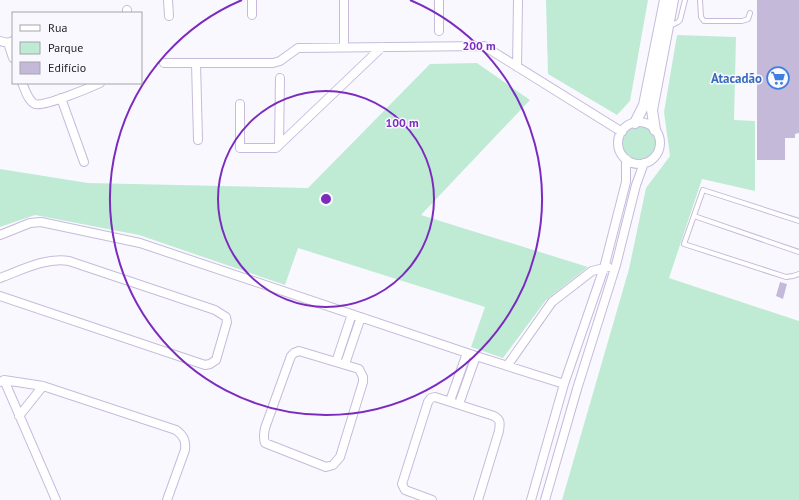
<svg xmlns="http://www.w3.org/2000/svg" width="799" height="500" font-family="'PT Sans',sans-serif">
<rect width="100%" height="100%" fill="#faf8ff"/>
<path fill="#bfebd4" d="M546,0h102l-18,101 -13,14 -69,-41z
M677,35l59,2 -2,83 21,1v70l-53,-12 -33,99 130,43v179h-237l67,-231 17,-81 24,-32 -6,-44z
M477,63l53,37 -109,115 167,52 -42,33 -43,58 -32,-11 14,-40 -187,-59 -13,37 -146,-50 -104,-20 -35,12v-58l88,14 220,5 122,-124z
M622 143a17 17 0 1 1 34 0a17 17 0 1 1-34 0Z"/>
<path fill="#c5b9da" d="M757,0h42v133l-4,1v4h-10v22h-28z
M780,282l7,2 -4,15 -7,-3z"/>
<g fill="none" stroke-linecap="round" stroke-linejoin="round">
<g stroke="#c6bbdc" stroke-width="6">
<path id="service" d="M700,0l1,17 3,4h38l6,-2 2,-6
M670,26l8,-4 2,-2 5,-20
M694,216l105,36
M799,221l-96,-31 -19,54 102,33 7,-1 6,-2"/>
</g>
<g stroke="#c6bbdc" stroke-width="10">
<path id="minor" d="M168,0l1,16
M344,0v47
M439,0v31
M127,13v-3
M252,15v-15
M0,41l8,2 5,-2
M8,43l5,15
M164,63h109l7,-2 18,-13 186,-2 138,86
M196,63l2,77
M517,67l1,-67
M22,83c3,6 6,18 13,21 9,3 54,-16 65,-21
M61,98l23,64
M240,104v44h36l106,-101
M618 143a21 21 0 1 1 42 0a21 21 0 1 1-42 0Z
M279,145l1,-67
M0,235l30,-12 11,-1 99,21 336,113 88,28
M0,278c22,-8 46,-21 69,-17l146,49 11,7 1,5 -11,38 -6,4 -5,1 -205,-69
M299,351l60,18 4,8v5l-23,75 -7,8 -7,2 -61,-24c-2,-5 -1,-10 0,-15l26,-72 3,-3z
M336,362l16,-48
M345,364l16,-47
M507,366l45,-64 40,-31 16,-4
M4,380l52,120
M0,382l4,-2 39,6 133,44c8,6 10,11 9,20l-18,50
M450,401l17,-48
M459,404l17,-48
M19,416l24,-30
M432,500l-27,-10 -3,-6 26,-82 3,-4 4,-1 59,19c7,4 6,7 5,15l-21,69
M531,500l33,-116 40,-116 22,-86v-23
M545,500l32,-111 39,-124 20,-80 8,-22"/>
</g>
<g stroke="#c6bbdc" stroke-width="12">
<path id="tertiary" d="M635,123l9,-18 21,-105
M655,130l-3,-20 21,-110"/>
</g>
<use href="#service" stroke="#fff" stroke-width="4"/>
<use href="#minor" stroke="#fff" stroke-width="8"/>
<use href="#tertiary" stroke="#fff" stroke-width="10"/>
</g>
<g fill="none" stroke="#7b2cbf" stroke-width="2">
<circle cx="326" cy="199" r="108"/>
<path d="M410 0A216 216 0 1 1 242 0"/>
</g>
<defs>
<g id="supermarket-ring" transform="scale(1.15)"><circle r="9.5" fill="#faf8ff" stroke="#3f7fe0" stroke-width="1.5"/><path d="M-6-5.5h2.5l.6 2H6L4.5 2H-2.5L-4.4-4H-6ZM-1.5 3.2a1.3 1.3 0 1 0 .1 0ZM3 3.2a1.3 1.3 0 1 0 .1 0Z" fill="#3f7fe0"/></g>
</defs>
<g fill-rule="evenodd">
<use href="#supermarket-ring" x="778" y="78"/>
</g>
<g text-anchor="middle" stroke-width="3" stroke-linejoin="round" paint-order="stroke">
<g font-size="13" font-weight="bold" fill="#366cbe" stroke="#faf8ff" text-anchor="end">
<text x="762" y="83">Atacadão</text>
</g>
</g>
<circle cx="326" cy="199" r="6" fill="#7b2cbf" stroke="#faf8ff" stroke-width="2"/>
<g font-size="12" text-anchor="middle" font-weight="bold" fill="#7b2cbf" stroke="#faf8ff" stroke-width="3" stroke-linejoin="round" paint-order="stroke">
<text x="479" y="50">200 m</text>
<text x="402" y="127">100 m</text>
</g>
<rect x="12" y="12" width="130" height="72" fill="#faf8ff" stroke="#a6a3ac"/>
<rect x="20" y="25" width="20" height="6" fill="#ffffff" stroke="#a6a3ac"/>
<text x="48" y="32" font-size="12" fill="#27232f">Rua</text>
<rect x="20" y="42" width="20" height="12" fill="#bfebd4" stroke="#a6a3ac"/>
<text x="48" y="52" font-size="12" fill="#27232f">Parque</text>
<rect x="20" y="62" width="20" height="12" fill="#c5b9da" stroke="#a6a3ac"/>
<text x="48" y="72" font-size="12" fill="#27232f">Edifício</text>
</svg>
